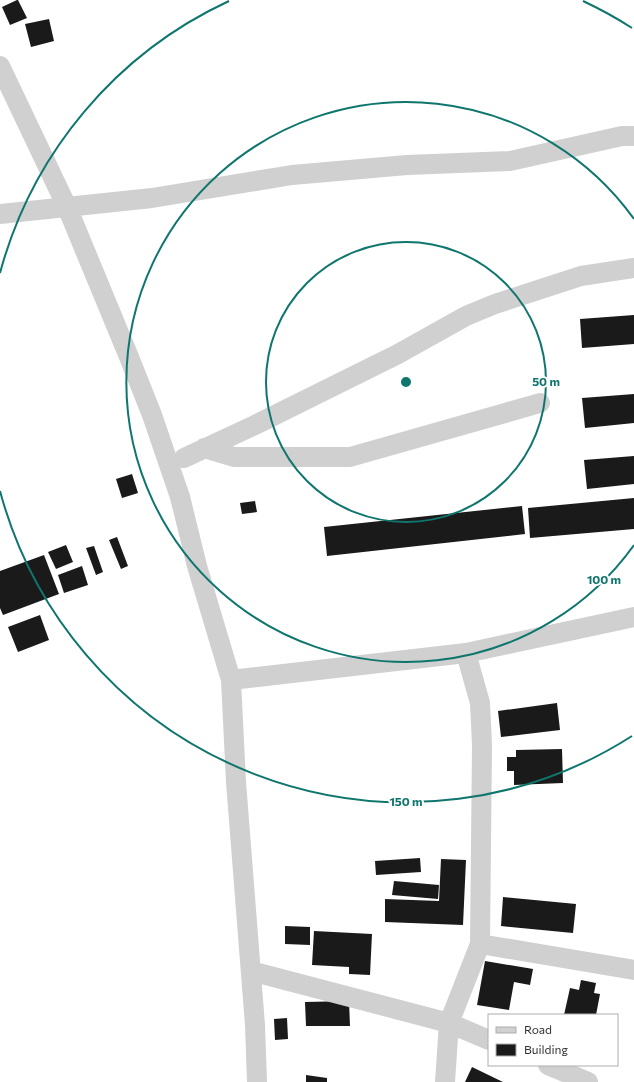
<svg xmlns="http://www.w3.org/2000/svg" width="634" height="1082" font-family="Commissioner,sans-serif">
<rect width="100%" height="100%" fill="#fff"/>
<path fill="#1a1a1a" d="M17,0h1l9,18 -17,7 -8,-18z
M49,19l5,22 -23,6 -6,-23z
M634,315v29l-52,4 -2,-29z
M634,394v29l-49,5 -3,-30z
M634,456v28l-47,5 -3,-29z
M132,474l6,19 -16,5 -6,-19z
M634,498v31l-104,9 -2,-30z
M255,501l2,11 -15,2 -2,-11z
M522,506l3,28 -198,22 -3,-29z
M117,537l11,29 -7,3 -12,-29z
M66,545l7,17 -17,7 -8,-17z
M94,546l9,26 -7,3 -10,-27z
M44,555l15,39 -56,21 -3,-7v-37z
M82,566l6,19 -24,8 -6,-18z
M40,615l9,25 -31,12 -10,-25z
M557,703l3,27 -59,7 -3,-26z
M562,749l1,34 -49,2v-14h-7v-14h9v-7z
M420,858l1,14 -45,3 -1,-14z
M441,859l25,1 -3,65 -78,-3v-23l54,2z
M394,881l45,4 -1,14 -46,-4z
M503,897l73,7 -3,29 -72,-7z
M285,926l25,1v18l-25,-1z
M314,931l58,3 -2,41 -21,-1v-7l-37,-2z
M485,961l48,8 -3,16 -16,-3 -5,28 -32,-5z
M581,980l15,3 -2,10 6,1 -4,21h-32l6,-27 9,2z
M349,1001l1,25h-44l-1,-24z
M287,1018l1,21 -13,1 -1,-21z
M472,1067l31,15h-38z
M306,1075l21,3v4h-21z"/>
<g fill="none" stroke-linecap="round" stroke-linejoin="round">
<path stroke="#d0d0d0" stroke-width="20" d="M0,66l67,141 62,150 23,58 28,82 17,69 34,114 5,102 19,243 2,57
M0,214l152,-16 140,-23 115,-10 103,-4 112,-25h12
M204,448l30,9h116l190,-54
M184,458l71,-33 143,-71 68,-38 29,-12 86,-28 53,-8
M231,680l235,-27 168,-36
M480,944l154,26
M251,971l198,52 40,17
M548,1065l40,17
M445,1082l4,-59 31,-79 2,-199 -2,-42 -14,-50"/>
</g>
<g fill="none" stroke="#0f766e" stroke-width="2">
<circle cx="406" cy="382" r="140"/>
<path d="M634 545A280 280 0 1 1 634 219"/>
<path d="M632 736A420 420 0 0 1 0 491M0 273A420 420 0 0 1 229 1M583 1A420 420 0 0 1 632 28"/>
</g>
<circle cx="406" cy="382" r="6" fill="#0f766e" stroke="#fff" stroke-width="2"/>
<g font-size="12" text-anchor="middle" font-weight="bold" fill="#0f766e" stroke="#fff" stroke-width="4" stroke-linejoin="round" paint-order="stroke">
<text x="546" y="386">50 m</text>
<text x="604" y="584">100 m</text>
<text x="406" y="806">150 m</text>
</g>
<rect x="488" y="1014" width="130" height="52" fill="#ffffff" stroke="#adadad"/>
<rect x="496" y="1027" width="20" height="6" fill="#d0d0d0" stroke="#adadad"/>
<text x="524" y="1034" font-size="12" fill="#333333">Road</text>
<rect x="496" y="1044" width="20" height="12" fill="#1a1a1a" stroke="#adadad"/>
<text x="524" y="1054" font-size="12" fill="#333333">Building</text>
</svg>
